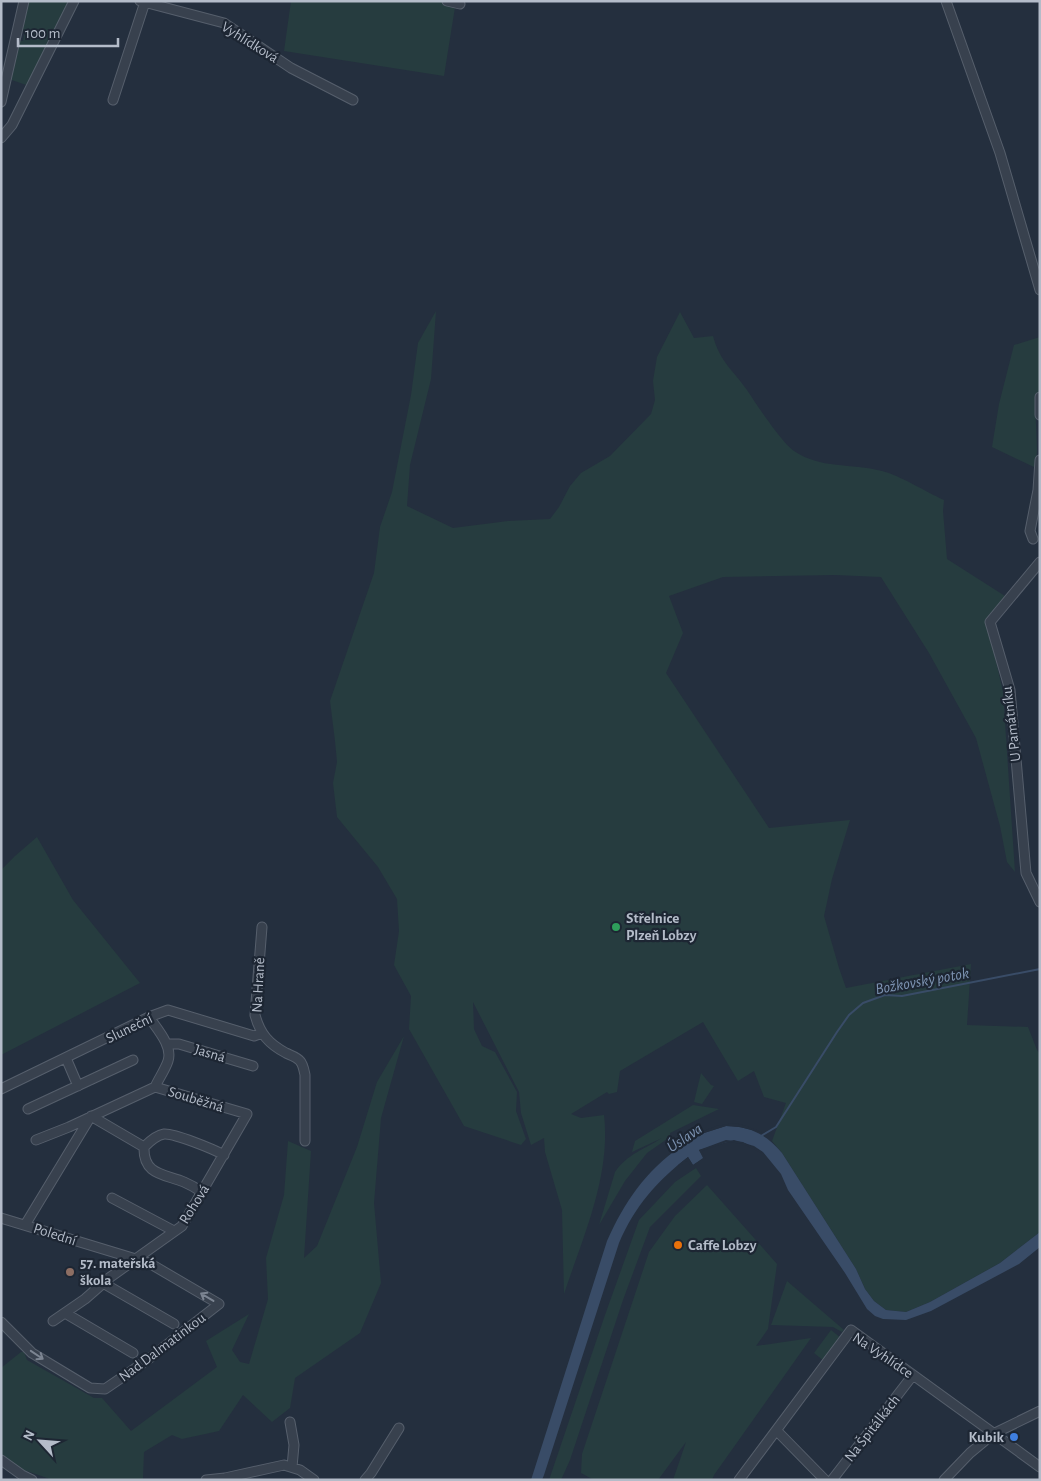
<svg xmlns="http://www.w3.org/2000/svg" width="1041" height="1481" font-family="'Alegreya Sans',sans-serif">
<rect width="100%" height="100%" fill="#242f3e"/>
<path fill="#263c3f" d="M26,1h47l-44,85 -20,-7 8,-39 6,1 2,-9 -5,-2z
M291,1h165l-12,75 -160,-25z
M436,311l-5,68 -21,86 -3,41 46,22 55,-7 42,-2 9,-12 11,-21 11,-13 29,-17 41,-42 4,-14 -2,-19 4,-24 23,-45 14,26 19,-2c7,26 20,34 34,54 10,15 34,52 47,61 26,18 57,12 88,20 17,4 44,21 62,29l-1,11 4,48 58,37 -18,25 16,71 12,180 -8,-10 -7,-36 -24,-88 -47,-85 -48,-76 -46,-2 -112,2 -54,19 14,37 -17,40 103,155 81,-8 -18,59 -8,37 15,52 7,20 125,-24 -4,61 61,2 9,23 3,4v178l-40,31 -70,39 -24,10 -20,-2 -12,-9 -9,-12 -9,-20 -74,-116 -10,-12 14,-38 -22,-6 -10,-26 -16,10 -35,-59 -83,49 -3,21 -8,2 -2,-2 -36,22 10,4 23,-3c7,61 -21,122 -40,179l-2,-84 -17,-58 -1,-14 -13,7 -10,-32 -2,-21 -46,-90 1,27 8,17 13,6 22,40 -1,19 10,28 -5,6 -57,-19 -55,-97 2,-33 -17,-31 5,-34 -2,-32 -19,-32 -41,-50 -4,-34 4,-21 -2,-21 -5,-40 44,-128 6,-46 12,-35 19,-97 7,-52z
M1040,337v51l-5,11 2,50 -1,19 -44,-21 7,-43 15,-59z
M37,837l36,63 67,83 -139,72v-185l14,-14z
M404,1036l-23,82 -7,85 7,80 -21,50 -65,45 -5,30 -18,14 -29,-27 -24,36 -37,8 -10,-4 -28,17 -1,27 -90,1 -32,-11 -20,-14v-87l20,-16h3l3,8 67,38h8l29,33 86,-64 -11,-26 43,-27 -17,36 8,12 9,2 19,-65 -2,-41 18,-63 4,-54 23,10 -7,107 13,-12 40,-99 20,-65z
M701,1073l10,12 3,1 -12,18 -8,-2z
M693,1105l26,4 -49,24v4l-23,16 -22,28 -26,44 16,-53c11,-17 31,-24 47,-34l-30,14 3,-11z
M696,1168l5,8 -51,51 -27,73 -53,160 -9,20h-12l56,-165 34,-95 36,-38z
M707,1185l70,79 -9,65 -12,17 55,-8 -97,137 -2,5h-39l13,-38 -28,38h-64l-13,-7 1,-19 67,-202 26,-36z
M787,1281l57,49 -2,2 -9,-5 -62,-2z
M831,1330l10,8 -17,23 -10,-8z"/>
<path fill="#394c67" d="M726,1126c24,0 41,9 56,27l74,116 9,20 9,12 12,9 20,2 24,-10 70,-39 40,-31v15l-21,17 -88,47 -25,9 -23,-1 -8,-3 -8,-7 -22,-36 -57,-83 -7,-16 -18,-22 -9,-6 -20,-6 -35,10 5,8 -11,7 -5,-8c-31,24 -54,50 -69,86l-75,232 -2,5h-11l76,-239c18,-40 38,-69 74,-95l-5,-7 10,-7 6,8 12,-7z"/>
<path fill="#242f3e" d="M735,1123l11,3 18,7 -24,-6 -14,-1 -22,7 -13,7 -5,-8 -10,7 5,7 -12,9 -1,-2 9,-8 -3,-5v-3l12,-7h2l4,6 24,-10z
M726,1140l17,2 19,10 -1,1 -18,-9 -16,-2 -25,9 4,8 -12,8h-3l-4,-6 -8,6 -1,-2 10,-8 5,8 10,-7 -4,-8z"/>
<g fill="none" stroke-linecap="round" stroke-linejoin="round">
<path stroke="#394c67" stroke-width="2" d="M761,1136l15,-9 61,-95 12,-17 14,-12 22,-8 17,1 138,-27"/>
<g stroke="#565f6c" stroke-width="11">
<path id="minor" d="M140,1l84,22 67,45 62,32
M447,1l13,3
M946,1l54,152 40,137
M113,100l32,-98
M1,102l23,-101
M1,138l11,-13 62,-124
M1040,397v18
M1033,539l-3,-8 8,-41 2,-30
M1040,562l-50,60 20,68 16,183 14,29
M262,927l-7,88c5,19 14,29 31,38 4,2 11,4 14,8 3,3 4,9 5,14v66
M149,1017c8,12 24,29 19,44 -3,9 -9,17 -13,26
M167,1044h12l74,22
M66,1058l12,28
M1,1089l148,-72 19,-7 86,26 8,-3
M28,1109l105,-49
M36,1140l33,-13 86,-40 92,27 -65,112 -73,52 -24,21 -32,22
M144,1147c5,-5 13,-12 20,-13 10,-1 49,15 60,21
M144,1147c-1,28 20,27 40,35 7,3 12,6 18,10
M112,1198l62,33
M1,1218l148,45 70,41 -73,57 -41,28 -15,-1 -58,-35 -31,-31
M25,1225l66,-109 53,31
M103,1283l71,41
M65,1313l68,40
M290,1422l4,23 -2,22
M777,1431l48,49
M1,1460l21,15 10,5
M206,1480l19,-2 59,-13 16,5 14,10
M365,1480l6,-7 28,-45
M739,1480l112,-150 189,137
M832,1480l81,-105
M944,1480l26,-27 23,-19 47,-23"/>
</g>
<use href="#minor" stroke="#38414e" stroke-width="9"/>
</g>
<defs><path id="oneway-shaft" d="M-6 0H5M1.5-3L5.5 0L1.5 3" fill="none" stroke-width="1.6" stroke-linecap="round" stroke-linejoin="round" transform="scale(1.25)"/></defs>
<g stroke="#7c8592">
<use href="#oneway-shaft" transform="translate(207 1297) rotate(-149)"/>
<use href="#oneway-shaft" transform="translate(37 1355) rotate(34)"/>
</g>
<circle fill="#2e9e5b" stroke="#1d2633" stroke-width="2" cx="616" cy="927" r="5"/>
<circle fill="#e8710a" stroke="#1d2633" stroke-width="2" cx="678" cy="1245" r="5"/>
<circle fill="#8d6e63" stroke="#1d2633" stroke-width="2" cx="70" cy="1272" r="5"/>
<circle fill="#3f7fe0" stroke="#1d2633" stroke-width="2" cx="1014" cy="1437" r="5"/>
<g text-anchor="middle" stroke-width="4.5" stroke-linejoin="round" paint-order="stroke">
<g font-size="15" fill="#b4bcc9" stroke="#1d2633">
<text transform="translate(250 42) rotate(32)" y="5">Vyhlídková</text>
<text transform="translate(1011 724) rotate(-97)" y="5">U Památníku</text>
<text transform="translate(258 985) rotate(-87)" y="5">Na Hraně</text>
<text transform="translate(129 1028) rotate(-26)" y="5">Sluneční</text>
<text transform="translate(210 1053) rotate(17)" y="5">Jasná</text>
<text transform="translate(196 1099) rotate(17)" y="5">Souběžná</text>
<text transform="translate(194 1204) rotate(-58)" y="5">Rohová</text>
<text transform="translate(55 1234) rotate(18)" y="5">Polední</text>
<text transform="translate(162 1347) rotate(-37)" y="5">Nad Dalmatinkou</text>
<text transform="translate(883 1355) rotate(34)" y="5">Na Vyhlídce</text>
<text transform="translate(872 1428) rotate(-52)" y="5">Na Špitálkách</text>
</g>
<g font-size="15" font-weight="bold" fill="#b4bcc9" stroke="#1d2633" text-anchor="start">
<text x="626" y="923">Střelnice<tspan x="626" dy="17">Plzeň Lobzy</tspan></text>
<text x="688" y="1250">Caffe Lobzy</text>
<text x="80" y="1268">57. mateřská<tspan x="80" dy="17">škola</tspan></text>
<text x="1004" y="1442" text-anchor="end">Kubik</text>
</g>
<g font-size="16" font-style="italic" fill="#7c92b1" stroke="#1d2633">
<text transform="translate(922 980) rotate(-10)" y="6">Božkovský potok</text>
<text transform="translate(684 1137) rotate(-34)" y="6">Úslava</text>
</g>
</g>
<rect width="1041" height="1481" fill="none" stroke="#b4bcc9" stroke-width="5"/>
<g transform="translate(40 1441) rotate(296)" stroke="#1d2633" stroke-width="4" paint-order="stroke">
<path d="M0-4L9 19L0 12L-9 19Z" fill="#b4bcc9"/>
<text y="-8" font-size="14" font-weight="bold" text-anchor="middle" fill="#b4bcc9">N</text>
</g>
<path d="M18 38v8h100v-8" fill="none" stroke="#b4bcc9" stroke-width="2.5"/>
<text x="25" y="38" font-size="15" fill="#b4bcc9" stroke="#1d2633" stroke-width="4" paint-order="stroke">100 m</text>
</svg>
